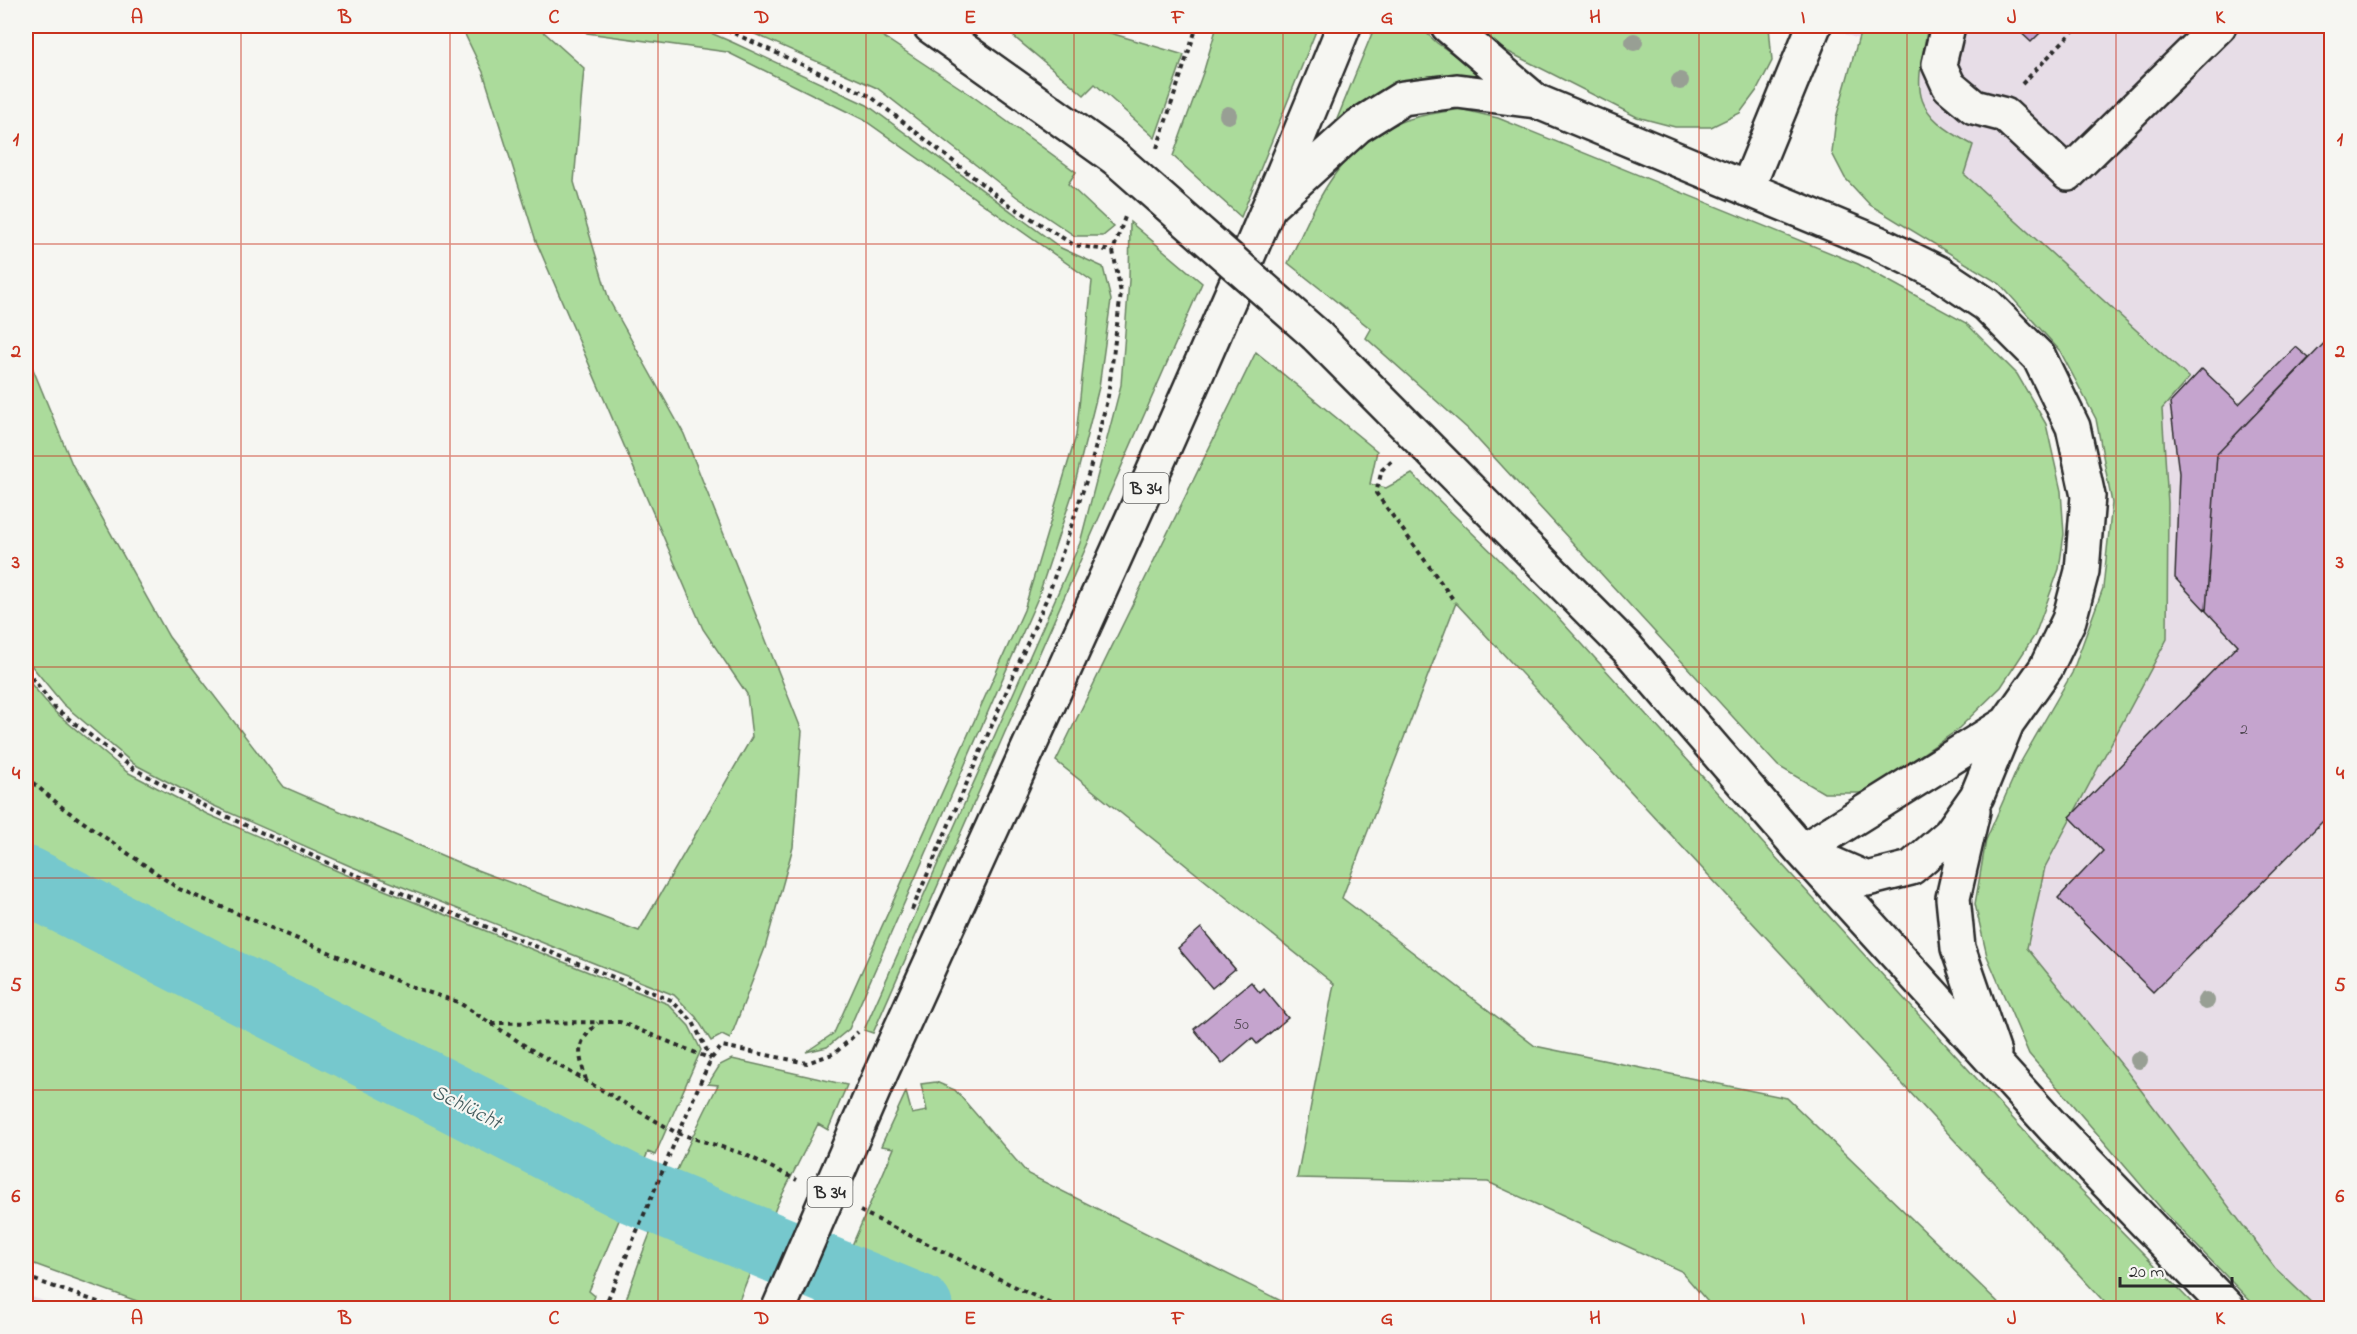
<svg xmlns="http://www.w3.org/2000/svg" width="2357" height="1334" font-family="'Indie Flower',sans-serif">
<rect width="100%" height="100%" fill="#f6f6f2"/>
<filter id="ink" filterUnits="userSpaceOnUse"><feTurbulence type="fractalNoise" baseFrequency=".0167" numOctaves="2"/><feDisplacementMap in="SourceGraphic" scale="12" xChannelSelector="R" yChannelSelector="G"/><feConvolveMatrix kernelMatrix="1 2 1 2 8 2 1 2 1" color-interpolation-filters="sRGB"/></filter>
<g filter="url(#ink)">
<path fill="#e7dde7" d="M1823,26h508v1282h-74l-92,-95 -136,-159 -42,-98 -12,-52 11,-64 33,-75 53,-92 31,-85 9,-85 -16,-84 -36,-68 -60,-67 -130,-79 -25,-27 -13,-25 4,-35 22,-79z
M26,1295l38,13h-38z"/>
<path fill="#abdb9b" stroke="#6b8363" stroke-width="1.5" d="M461,26h76l47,42 -10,114 35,118 75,134 118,297 -9,116 -28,101 -35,91 -8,-4 -11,6 -15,-24 -22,-22 -324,-129 -138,-61 -78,-41 -71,-60 -37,-45v-307l46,112 97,173 115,150 185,80 170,64 113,-194 -5,-43 -44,-65 -167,-388 -53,-169z
M578,26h91l35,4 30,13 133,62 194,143 42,19 8,33 -12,87 -27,108 -35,105 -188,429 -22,18 -21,5 28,-19 190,-423 52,-174 16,-155 -228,-161 -137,-68 -140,-19z
M737,26h130l104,69 105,77 -8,12 46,43 -11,9h-28l-58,-39 -140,-109z
M1001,26h86l97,29 -29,83 -60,-54 -11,11z
M1217,26h101l-77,191 -68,-61 31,-86z
M1375,26h44l18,17 52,36c-16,-1 -31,-5 -47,-4 -46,1 -72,22 -107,49z
M1467,26h302l3,35 -15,29 -17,23 -29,14h-36l-38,-10 -148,-75z
M1862,26h66c-12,65 -21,84 45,119l-9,29 225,204 -27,31 6,94 -1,136 -122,228 -18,81 98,121 150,199 42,40h-60l-92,-95 -136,-159 -42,-98 -12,-52 11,-64 33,-75 53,-92 31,-85 9,-85 -16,-84 -36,-68 -60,-67 -130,-79 -25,-27 -13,-25 4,-35z
M1460,109l38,9 360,146 108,59 51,51 29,50 15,67 3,43 -5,35 -24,66 -34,52 -45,44 -91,62h-41l-46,-27 -310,-337 -102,-91 5,-9 -83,-66c27,-56 47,-113 108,-139 19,-9 44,-11 64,-15z
M1130,222l72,61 -329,750 -9,-3 216,-487 41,-158 8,-105z
M1256,352l121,99 -7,33 16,4 26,-14 142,139 482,531 161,164h-87l-654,-705 -114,295 193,148 252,52 217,210h-291l-32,-37 -193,-89 -191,-4 37,-194 -278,-223z
M26,678l29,34 72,60 80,42 135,59 326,131 21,22 12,24 -46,105 -7,-3 -59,139 6,5 -5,12h-434l-130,-47z
M732,1059l115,26 -19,45 -10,-6 -41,81 -41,103h-122l2,-4 8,2c25,-78 57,-149 94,-221l-10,-1 12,-19z
M936,1082l19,8 73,84 267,134h-470l69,-160 -13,-2 25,-54 6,22 15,-3 -6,-27z"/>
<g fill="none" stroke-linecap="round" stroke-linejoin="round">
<path stroke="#76c8cd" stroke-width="68" d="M26,880l603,308 290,120"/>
</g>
<path fill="#c5a4ce" stroke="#2b2b2b" stroke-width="1.5" d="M2014,26h33l-16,16z
M2332,335v477l-179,180 -95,-94 45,-47 -33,-34 168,-172 -32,-34 11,-157z
M2296,347l13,11 -92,96 -11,157 -31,-33 4,-105 -9,-70 32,-34 37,35z
M1201,928l34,41 -23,19 -34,-40z
M1251,982l9,11 4,-4 24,29 -31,26 -5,-6 -30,26 -28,-35z"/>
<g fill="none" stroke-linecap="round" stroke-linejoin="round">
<g stroke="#2b2b2b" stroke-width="38">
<path id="minor" d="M1948,26l-9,38 10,22 25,21 31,8 63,59 151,-148
M1747,189l67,-163"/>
</g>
<g stroke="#2b2b2b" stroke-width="38">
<path id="major" d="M930,26l185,132
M1448,26l88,75
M1271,205l87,-79 45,-28 54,-7 79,10 342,142 61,30 48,32 52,52 34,70 15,69 -6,75 -13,49 -23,48 -39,55 -30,73 -27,38 -39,34 -44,11 -65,-28
M1316,335l311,313 175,203 251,276 175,181
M1973,811l-20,87 5,50 36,105
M1802,851l205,-128
M880,1075c157,-349 321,-695 464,-1049"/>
</g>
<path stroke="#2b2b2b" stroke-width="4" stroke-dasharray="4.5 4.5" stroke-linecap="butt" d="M718,26l152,70 135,106 69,43 39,6
M2022,84l56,-58
M1157,148l40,-122
M1391,461l-9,9 -6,23 79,109
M26,670l30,39 78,60 76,40 136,62 325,129 22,22 18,37
M26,777l37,31 116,81 230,97 49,16 72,47 147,84 67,21 53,26
M912,910l137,-317 41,-124 18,-73 13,-103 -8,-42 13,-37
M491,1023l129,-1 91,37
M586,1080c-8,-29 -11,-36 12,-57
M700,1083l11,-24 11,-13 85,17 28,-10 23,-21
M860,1211l199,97
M26,1277l89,31
M603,1308l5,-9"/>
<use href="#minor" stroke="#f6f6f2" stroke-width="33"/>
<use href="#major" stroke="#f6f6f2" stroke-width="33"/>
<g stroke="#2b2b2b" stroke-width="38" stroke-linecap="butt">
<path id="major-bridge" d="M1115,158l201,177
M779,1308l101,-233"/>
</g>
<path stroke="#2b2b2b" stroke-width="4" stroke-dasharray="4.5 4.5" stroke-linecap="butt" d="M608,1299l92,-216"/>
<use href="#major-bridge" stroke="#f6f6f2" stroke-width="33"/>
</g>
<g fill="#989f94">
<circle cx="1634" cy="42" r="9"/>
<circle cx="1680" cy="81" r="9"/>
<circle cx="1228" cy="115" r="9"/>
<circle cx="2206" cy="1001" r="9"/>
<circle cx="2139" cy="1060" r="9"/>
</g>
</g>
<path fill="none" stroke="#c8321e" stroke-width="1.5" stroke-opacity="0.55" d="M241,26v1282M450,26v1282M658,26v1282M866,26v1282M1074,26v1282M1283,26v1282M1491,26v1282M1699,26v1282M1907,26v1282M2116,26v1282M26,244h2306M26,456h2306M26,667h2306M26,878h2306M26,1090h2306"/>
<g text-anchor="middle" stroke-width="4.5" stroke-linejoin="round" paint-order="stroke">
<g font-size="16" fill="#524954">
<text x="2244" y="734">2</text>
<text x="1241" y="1029">50</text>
</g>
<g fill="#f6f6f2" stroke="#686867" stroke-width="1.5">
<rect x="1123.5" y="473" width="45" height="30" rx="4.5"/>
<rect x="807.5" y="1177" width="45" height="30" rx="4.5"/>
</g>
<g font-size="18" font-weight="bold" fill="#2b2b2b">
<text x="1146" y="494">B 34</text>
<text x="830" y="1198">B 34</text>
</g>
<g font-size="21" font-style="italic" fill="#425a5c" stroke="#f6f6f2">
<text transform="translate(467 1106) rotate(27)" y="7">Schlücht</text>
</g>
</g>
<rect width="2357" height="1334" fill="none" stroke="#f6f6f2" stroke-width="66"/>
<path d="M2120 1277v9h112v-9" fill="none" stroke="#2b2b2b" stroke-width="3"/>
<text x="2129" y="1277" font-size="18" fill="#2b2b2b" stroke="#f6f6f2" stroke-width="4.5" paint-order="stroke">20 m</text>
<rect x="33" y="33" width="2291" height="1268" fill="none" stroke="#c8321e" stroke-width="2"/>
<g font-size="20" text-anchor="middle" font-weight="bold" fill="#c8321e">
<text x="137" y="23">A</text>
<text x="345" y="23">B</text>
<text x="554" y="23">C</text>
<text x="762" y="23">D</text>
<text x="970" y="23">E</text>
<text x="1178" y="23">F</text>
<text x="1387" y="23">G</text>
<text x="1595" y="23">H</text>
<text x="1803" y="23">I</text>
<text x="2012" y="23">J</text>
<text x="2220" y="23">K</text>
<text x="16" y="145">1</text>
<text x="2340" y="145">1</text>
<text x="16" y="357">2</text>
<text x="2340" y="357">2</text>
<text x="16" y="568">3</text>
<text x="2340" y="568">3</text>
<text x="16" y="779">4</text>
<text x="2340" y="779">4</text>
<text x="16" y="991">5</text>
<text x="2340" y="991">5</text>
<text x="16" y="1202">6</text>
<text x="2340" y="1202">6</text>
<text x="137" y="1324">A</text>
<text x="345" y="1324">B</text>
<text x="554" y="1324">C</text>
<text x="762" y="1324">D</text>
<text x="970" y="1324">E</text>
<text x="1178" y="1324">F</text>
<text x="1387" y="1324">G</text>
<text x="1595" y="1324">H</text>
<text x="1803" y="1324">I</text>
<text x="2012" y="1324">J</text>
<text x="2220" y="1324">K</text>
</g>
</svg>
